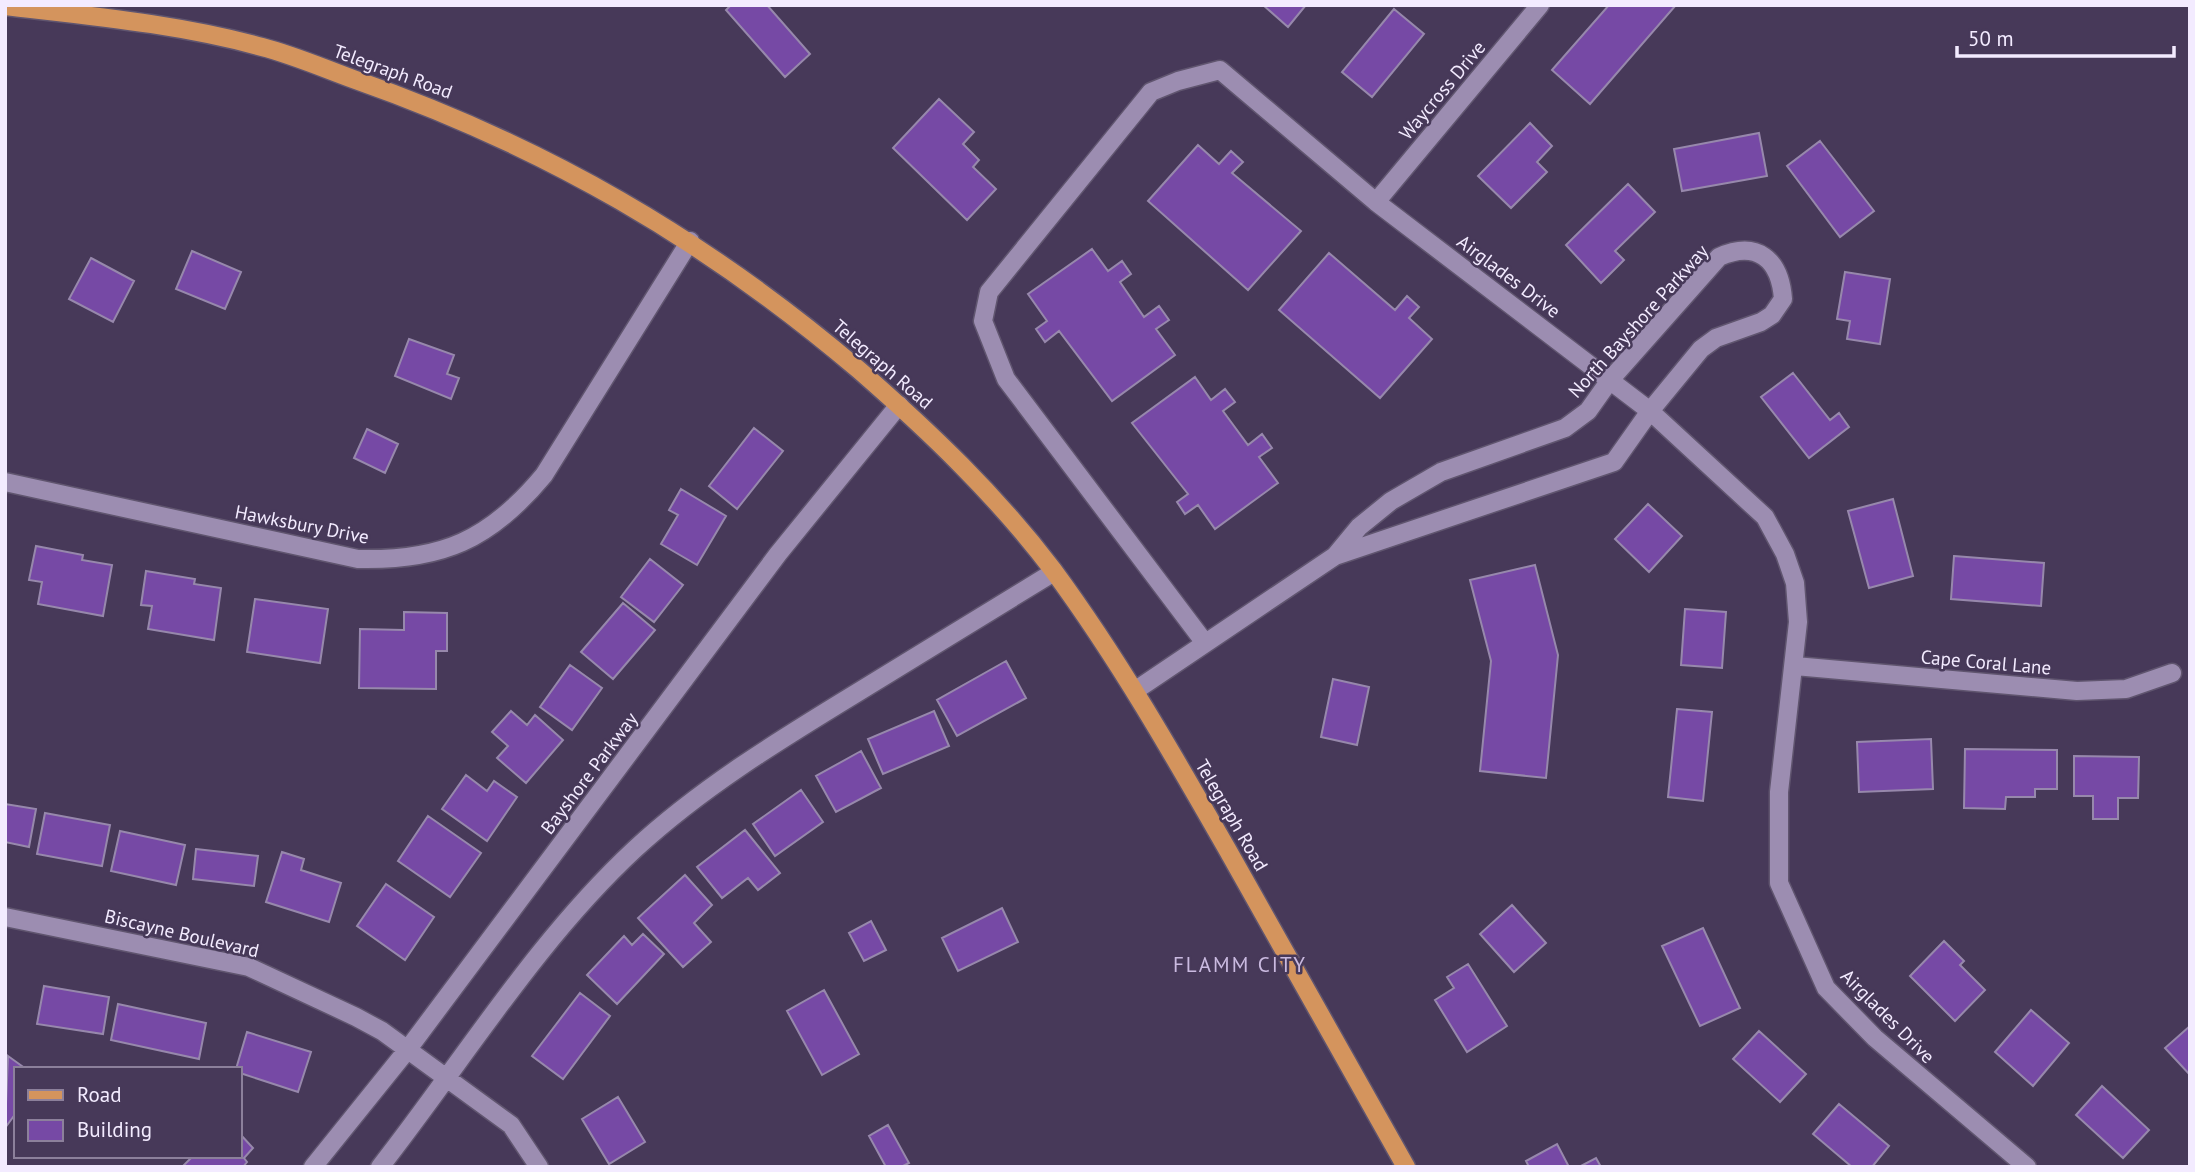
<svg xmlns="http://www.w3.org/2000/svg" width="2195" height="1172" font-family="'PT Sans',sans-serif">
<rect width="100%" height="100%" fill="#473959"/>
<path fill="#7649a5" stroke="#9788ac" stroke-width="2" d="M731,5h36l43,49 -25,23 -59,-67z
M1263,5h43l-18,22z
M1609,5h67l-86,99 -38,-34z
M1394,9l30,25 -52,63 -30,-25z
M939,99l35,33 -11,12 16,16 -6,7 23,22 -29,31 -74,-72z
M1530,123l22,23 -15,16 10,10 -36,36 -33,-32z
M1759,133l8,43 -85,15 -8,-42z
M1820,141l54,70 -34,26 -53,-71z
M1198,145l21,19 12,-13 12,11 -11,11 69,58 -53,59 -100,-89z
M1628,184l27,28 -40,39 9,9 -23,23 -35,-38z
M1092,249l16,22 14,-10 9,13 -11,8 24,35 15,-11 10,14 -13,9 19,26 -63,46 -53,-70 -14,11 -9,-13 11,-8 -19,-27z
M192,251l49,21 -16,37 -49,-20z
M1329,253l66,57 12,-14 12,11 -10,11 23,21 -52,59 -101,-88z
M91,258l43,23 -21,41 -44,-23z
M1845,272l45,7 -10,65 -33,-5 3,-18 -13,-2z
M409,339l45,16 -7,19 12,4 -8,21 -56,-23z
M1793,373l37,47 9,-7 10,14 -40,31 -48,-61z
M1195,377l16,23 14,-11 10,13 -12,9 25,34 14,-11 10,14 -13,9 19,26 -63,46 -17,-24 -13,9 -8,-12 11,-8 -56,-71z
M754,428l29,23 -46,58 -28,-23z
M367,429l31,15 -13,29 -31,-15z
M681,489l45,27 -29,49 -36,-21 17,-29 -9,-5z
M1893,499l20,77 -44,12 -21,-77z
M1648,504l34,32 -33,36 -34,-33z
M36,546l47,9 -1,5 30,5 -9,51 -65,-12 4,-22 -13,-2z
M1954,556l90,7 -3,43 -90,-7z
M650,559l33,26 -29,37 -33,-25z
M1535,565l23,90 -12,123 -66,-7 11,-110 -21,-81z
M146,571l49,8 -1,5 27,4 -7,52 -66,-11 4,-23 -11,-1z
M255,599l73,10 -8,54 -73,-11z
M623,603l32,27 -42,49 -32,-27z
M1685,609l41,3 -4,56 -41,-3z
M404,612l43,1v38h-11v38l-77,-1 1,-59 44,1z
M1006,661l20,37 -69,38 -20,-36z
M570,665l32,23 -30,42 -32,-23z
M1333,679l36,8 -12,58 -36,-8z
M1677,709l35,3 -9,89 -35,-4z
M511,711l16,14 8,-10 28,25 -37,43 -29,-25 11,-12 -16,-14z
M934,711l15,35 -66,28 -15,-35z
M1931,739l2,50 -74,3 -2,-50z
M1965,749l92,1v39h-22v8h-29l-1,12 -41,-1z
M861,751l20,37 -45,24 -20,-36z
M2074,756l65,1 -1,41h-20v21h-25v-23h-19z
M466,775l21,16 7,-10 23,16 -30,44 -45,-32z
M801,790l22,32 -48,34 -22,-32z
M5,804l31,5 -7,38 -24,-5z
M45,813l65,12 -8,41 -65,-12z
M428,816l53,37 -31,44 -52,-36z
M745,830l35,43 -22,17 -10,-12 -26,20 -25,-31z
M120,831l65,14 -9,40 -65,-14z
M196,849l62,7 -4,30 -61,-7z
M282,852l22,7 -3,11 40,13 -12,39 -63,-20z
M685,875l27,30 -18,18 17,19 -28,25 -45,-49z
M386,884l48,33 -29,43 -48,-34z
M1512,905l34,38 -32,29 -34,-38z
M1002,908l16,34 -60,29 -16,-33z
M871,921l15,29 -22,11 -15,-28z
M1703,928l37,80 -40,18 -38,-80z
M643,934l21,20 -47,50 -30,-29 37,-39 8,9z
M1944,941l20,20 -4,4 25,25 -30,31 -45,-45z
M1468,964l39,62 -40,26 -32,-52 19,-12 -7,-11z
M44,986l65,11 -6,37 -66,-10z
M824,990l35,64 -37,21 -35,-64z
M580,993l30,23 -47,63 -31,-23z
M118,1004l88,19 -7,36 -88,-19z
M2031,1010l38,33 -36,43 -38,-34z
M2190,1026v49l-25,-27z
M1759,1031l47,43 -26,28 -47,-43z
M247,1032l64,20 -13,40 -58,-19v-4h-4z
M8,1056l18,13h-10v44l-11,15z
M2102,1086l47,44 -26,28 -47,-43z
M618,1097l27,45 -36,22 -27,-45z
M1839,1104l50,42 -17,21h-20l-39,-33z
M888,1125l21,38 -8,4h-15l-17,-31z
M240,1134l13,14 -9,10 3,4 -4,5h-61l11,-11h47z
M1557,1144l12,23h-40l-3,-6z
M1596,1158l5,9h-22z"/>
<g fill="none" stroke-linecap="round" stroke-linejoin="round">
<g stroke="#60556f" stroke-width="21">
<path id="minor" d="M1376,202l164,-197
M5,482l353,77c84,2 132,-19 186,-84l146,-234
M1205,643l-199,-264 -23,-58 6,-29 162,-200 27,-11 42,-11 156,132 274,209 115,106 20,37 10,29 3,39 -19,170v91l47,105 49,50 152,129
M1795,666l282,25 49,-2 46,-16
M1136,690l199,-134 279,-94 36,-51 51,-62 15,-11 45,-16 11,-7 11,-16c-3,-40 -26,-59 -64,-42l-109,123 -22,31 -23,17 -124,44 -50,29 -32,26 -24,29
M5,917l244,50 107,50 26,14 129,94 28,42
M313,1167l95,-118 370,-495 121,-149
M380,1167c83,-106 156,-226 255,-318 66,-61 143,-108 220,-155 66,-41 133,-81 199,-122"/>
</g>
<g stroke="#60556f" stroke-width="21">
<path id="primary" d="M5,6c85,10 174,18 257,41 31,8 61,21 91,32 191,67 352,160 506,291 71,62 137,125 194,200 67,91 122,188 178,286 58,104 117,207 175,311"/>
</g>
<use href="#minor" stroke="#9c8db1" stroke-width="18"/>
<use href="#primary" stroke="#d4945d" stroke-width="18"/>
</g>
<g text-anchor="middle" stroke-width="5" stroke-linejoin="round" paint-order="stroke">
<g font-size="19" fill="#f3ebff" stroke="#473959">
<text transform="translate(393 71) rotate(20)" y="7">Telegraph Road</text>
<text transform="translate(1442 90) rotate(-50)" y="7">Waycross Drive</text>
<text transform="translate(1509 276) rotate(37)" y="7">Airglades Drive</text>
<text transform="translate(1638 321) rotate(-48)" y="7">North Bayshore Parkway</text>
<text transform="translate(883 364) rotate(41)" y="7">Telegraph Road</text>
<text transform="translate(302 524) rotate(11)" y="7">Hawksbury Drive</text>
<text transform="translate(1986 662) rotate(5)" y="7">Cape Coral Lane</text>
<text transform="translate(589 773) rotate(-53)" y="7">Bayshore Parkway</text>
<text transform="translate(1232 815) rotate(60)" y="7">Telegraph Road</text>
<text transform="translate(182 933) rotate(13)" y="7">Biscayne Boulevard</text>
<text transform="translate(1888 1016) rotate(45)" y="7">Airglades Drive</text>
</g>
<g font-size="21" letter-spacing="2" fill="#cabae0" stroke="#473959">
<text x="1240" y="972">FLAMM CITY</text>
</g>
</g>
<rect width="2195" height="1172" fill="none" stroke="#f3ebff" stroke-width="14"/>
<rect x="14" y="1067" width="228" height="91" fill="#473959" stroke="#8c809b" stroke-width="2"/>
<rect x="28" y="1090" width="35" height="10" fill="#d4945d" stroke="#8c809b" stroke-width="2"/>
<text x="77" y="1102" font-size="21" fill="#f3ebff">Road</text>
<rect x="28" y="1120" width="35" height="21" fill="#7649a5" stroke="#8c809b" stroke-width="2"/>
<text x="77" y="1137" font-size="21" fill="#f3ebff">Building</text>
<path d="M1957 46v10h217v-10" fill="none" stroke="#f3ebff" stroke-width="3.5"/>
<text x="1968" y="46" font-size="21" fill="#f3ebff" stroke="#473959" stroke-width="5" paint-order="stroke">50 m</text>
</svg>
